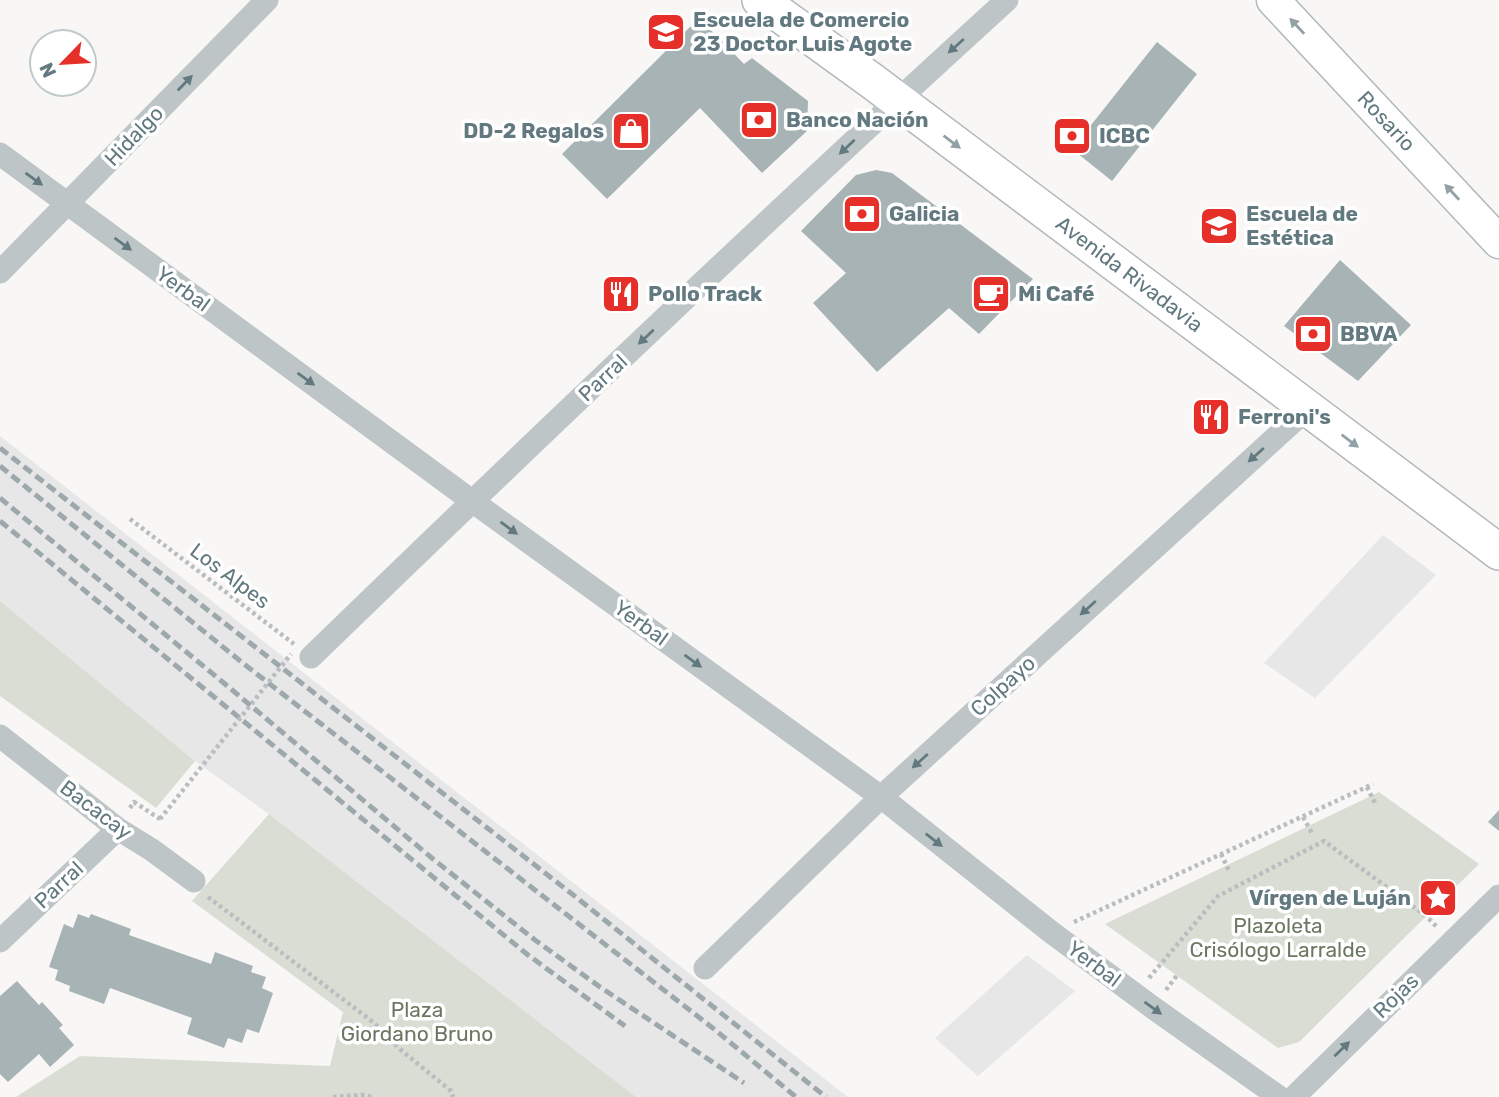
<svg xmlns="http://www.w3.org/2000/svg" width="1499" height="1097" font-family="Rubik,sans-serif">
<rect width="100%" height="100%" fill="#f8f7f5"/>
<path fill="#e6e7e6" d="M0,436l848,661h-212l-367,-283 -74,-53 -195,-160z
M1383,535l53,40 -121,123 -51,-35z
M1027,955l48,36 -97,85 -43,-38z"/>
<path fill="#d9ddd4" d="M0,601l195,160 -39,47 -156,-112z
M1379,792l100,72 -180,178 -21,6 -173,-124z
M269,814l367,283h-620l64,-41 250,10 13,-54 -151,-111z"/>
<path fill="#a8b3b6" d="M699,18l45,46 8,-6 56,43 -1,30 -45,42 -62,-65 -93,91 -45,-45z
M1157,42l40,32 -85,107 -40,-32z
M876,170l16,3 141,106 -54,55 -30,-26 -72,64 -64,-69 33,-30 -45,-42 55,-56z
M1340,260l71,65 -53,56 -74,-55z
M1499,810v21l-11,-9z
M78,914l11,4 2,-4 40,15 -2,6 82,29 4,-12 38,14 -2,6 15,5 -4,11 11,5 -14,40 -12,-4 -5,14 -14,-5 -4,10 -37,-14 5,-16 -82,-30 -6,16 -35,-13 1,-5 -15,-6 3,-10 -9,-3 15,-43 9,4z
M17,981l22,24 3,-3 21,23 -4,3 15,17 -24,22 -11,-13 -31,28 -8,-8v-78z"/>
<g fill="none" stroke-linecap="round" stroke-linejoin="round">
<g stroke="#b0b9bc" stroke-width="35">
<g id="secondary">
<path id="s1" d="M1273,0l226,242"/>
</g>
</g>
<g stroke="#b2b9bb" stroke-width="38">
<g id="primary">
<path id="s2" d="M760,0l112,81 627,471"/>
</g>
</g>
<path stroke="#b8bdbf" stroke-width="4.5" stroke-dasharray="3.5 3.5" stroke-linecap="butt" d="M130,519l164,125
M1367,787l9,18
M130,808l4,-6 26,17
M1303,817l10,18
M1221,854l9,19
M208,897l165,125 28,28 50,41 2,6
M1074,922l299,-138
M1149,978l69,-82 106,-55 102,75 11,11
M1166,990l12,-16
M333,1097l29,-2 10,2"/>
<path stroke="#bec5c7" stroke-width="23" d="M0,154l472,347 409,296 170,135 101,75 127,90
M0,272l267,-272
M311,657c229,-222 460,-442 696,-657
M0,736l118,93 34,21 42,31
M0,941l118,-112
M705,968l176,-171 426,-388
M1294,1097l205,-201"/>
<use href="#secondary" stroke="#fff" stroke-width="32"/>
<use href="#primary" stroke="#fff" stroke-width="35"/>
<path stroke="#9da8ac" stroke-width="5" stroke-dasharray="10 5" stroke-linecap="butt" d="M0,448l572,446 254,203
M0,466l244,198 470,365 82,68
M0,498l225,186 208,175 102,81 65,47 144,96
M0,521l528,434 97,71"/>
<path stroke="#b8bdbf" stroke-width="4.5" stroke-dasharray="3.5 3.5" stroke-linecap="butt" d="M160,819l131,-165"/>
</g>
<defs><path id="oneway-solid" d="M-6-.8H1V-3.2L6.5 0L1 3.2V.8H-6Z" transform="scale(1.75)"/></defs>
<g fill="#91a1a6">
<use href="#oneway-solid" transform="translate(1297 26) rotate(-133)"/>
<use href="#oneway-solid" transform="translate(952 142) rotate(37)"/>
<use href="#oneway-solid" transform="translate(1452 192) rotate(-133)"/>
<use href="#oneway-solid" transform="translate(1350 441) rotate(37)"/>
</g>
<g fill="#627980">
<use href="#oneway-solid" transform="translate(956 46) rotate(138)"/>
<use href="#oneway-solid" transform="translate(185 83) rotate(-46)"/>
<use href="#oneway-solid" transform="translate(847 147) rotate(137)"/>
<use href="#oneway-solid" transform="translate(34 179) rotate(36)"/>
<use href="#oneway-solid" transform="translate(123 244) rotate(36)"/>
<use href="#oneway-solid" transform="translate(646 337) rotate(137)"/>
<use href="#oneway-solid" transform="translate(306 379) rotate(36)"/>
<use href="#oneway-solid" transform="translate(1256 455) rotate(138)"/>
<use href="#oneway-solid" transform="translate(509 528) rotate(36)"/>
<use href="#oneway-solid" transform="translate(1088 608) rotate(138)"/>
<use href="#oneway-solid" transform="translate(693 661) rotate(36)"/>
<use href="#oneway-solid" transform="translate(920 761) rotate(138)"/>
<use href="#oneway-solid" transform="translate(934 840) rotate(38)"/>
<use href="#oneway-solid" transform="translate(1153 1008) rotate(36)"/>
<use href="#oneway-solid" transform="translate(1342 1049) rotate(-44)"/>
</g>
<defs>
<g id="school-square" transform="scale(2.0125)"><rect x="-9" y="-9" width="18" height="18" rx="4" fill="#e52f28" stroke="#fff"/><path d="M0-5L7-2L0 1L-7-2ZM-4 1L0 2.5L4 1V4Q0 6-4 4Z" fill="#fff"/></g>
<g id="bank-square" transform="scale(2.0125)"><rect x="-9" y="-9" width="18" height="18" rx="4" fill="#e52f28" stroke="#fff"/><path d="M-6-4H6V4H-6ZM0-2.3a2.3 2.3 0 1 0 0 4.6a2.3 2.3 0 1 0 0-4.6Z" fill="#fff"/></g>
<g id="shop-square" transform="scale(2.0125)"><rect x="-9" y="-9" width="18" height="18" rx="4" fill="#e52f28" stroke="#fff"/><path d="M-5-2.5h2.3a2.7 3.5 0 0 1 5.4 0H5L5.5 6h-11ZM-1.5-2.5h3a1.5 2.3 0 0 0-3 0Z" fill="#fff"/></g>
<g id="university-square" transform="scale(2.0125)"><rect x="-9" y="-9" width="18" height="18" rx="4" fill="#e52f28" stroke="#fff"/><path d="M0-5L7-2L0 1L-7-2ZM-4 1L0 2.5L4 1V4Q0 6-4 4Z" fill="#fff"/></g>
<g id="restaurant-square" transform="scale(2.0125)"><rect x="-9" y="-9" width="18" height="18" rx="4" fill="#e52f28" stroke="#fff"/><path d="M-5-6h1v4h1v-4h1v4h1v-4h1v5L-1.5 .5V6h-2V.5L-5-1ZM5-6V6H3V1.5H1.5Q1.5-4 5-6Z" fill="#fff"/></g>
<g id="cafe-square" transform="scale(2.0125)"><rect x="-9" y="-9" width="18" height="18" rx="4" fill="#e52f28" stroke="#fff"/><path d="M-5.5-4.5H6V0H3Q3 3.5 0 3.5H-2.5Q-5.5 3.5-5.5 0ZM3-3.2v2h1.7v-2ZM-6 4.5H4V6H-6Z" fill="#fff"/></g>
<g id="sight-square" transform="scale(2.0125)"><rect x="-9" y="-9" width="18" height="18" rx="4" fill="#e52f28" stroke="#fff"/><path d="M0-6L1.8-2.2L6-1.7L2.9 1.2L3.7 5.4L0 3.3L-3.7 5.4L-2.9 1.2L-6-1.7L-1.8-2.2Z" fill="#fff"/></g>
</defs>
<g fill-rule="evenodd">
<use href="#school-square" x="666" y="32"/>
<use href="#bank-square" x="759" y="120"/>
<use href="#shop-square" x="631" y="131"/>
<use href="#bank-square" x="1072" y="136"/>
<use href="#bank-square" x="862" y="214"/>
<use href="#university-square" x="1219" y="226"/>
<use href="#restaurant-square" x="621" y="294"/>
<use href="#cafe-square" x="991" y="294"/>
<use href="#bank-square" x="1313" y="334"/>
<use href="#restaurant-square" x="1211" y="417"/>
<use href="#sight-square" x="1438" y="898"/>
</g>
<g text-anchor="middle" stroke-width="7" stroke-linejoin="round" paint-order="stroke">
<g font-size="21" font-weight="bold" fill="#627980" stroke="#fff" text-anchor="start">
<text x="693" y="27">Escuela de Comercio<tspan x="693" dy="24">23 Doctor Luis Agote</tspan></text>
<text x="786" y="127">Banco Nación</text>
<text x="604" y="138" text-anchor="end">DD-2 Regalos</text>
<text x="1099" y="143">ICBC</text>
<text x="889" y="221">Galicia</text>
<text x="1246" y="221">Escuela de<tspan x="1246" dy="24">Estética</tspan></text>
<text x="648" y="301">Pollo Track</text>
<text x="1018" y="301">Mi Café</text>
<text x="1340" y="341">BBVA</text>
<text x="1238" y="424">Ferroni's</text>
<text x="1411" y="905" text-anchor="end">Vírgen de Luján</text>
</g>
<g font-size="21" fill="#627980" stroke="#fff">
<text dy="7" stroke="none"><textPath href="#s1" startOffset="166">Rosario</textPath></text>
<text transform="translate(134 136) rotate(-46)" y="7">Hidalgo</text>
<text dy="7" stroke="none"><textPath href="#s2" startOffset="460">Avenida Rivadavia</textPath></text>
<text transform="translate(183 289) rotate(36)" y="7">Yerbal</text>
<text transform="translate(603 378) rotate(-43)" y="7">Parral</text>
<text transform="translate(230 576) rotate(37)" y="7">Los Alpes</text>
<text transform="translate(641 623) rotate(36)" y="7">Yerbal</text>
<text transform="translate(1003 686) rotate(-42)" y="7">Colpayo</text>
<text transform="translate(96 810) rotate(37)" y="7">Bacacay</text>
<text transform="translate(59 885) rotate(-43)" y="7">Parral</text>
<text transform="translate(1094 964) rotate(37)" y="7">Yerbal</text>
<text transform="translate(1396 996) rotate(-44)" y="7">Rojas</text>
</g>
<g font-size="21" fill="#6a7861" stroke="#fff">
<text x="1278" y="933">Plazoleta<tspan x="1278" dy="24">Crisólogo Larralde</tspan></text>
<text x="417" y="1017">Plaza<tspan x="417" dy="24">Giordano Bruno</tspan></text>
</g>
</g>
<g transform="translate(63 63) rotate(245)"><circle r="33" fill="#ffffff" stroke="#c0c9cc" stroke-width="2"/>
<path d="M0-5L12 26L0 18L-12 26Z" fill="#e52f28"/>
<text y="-10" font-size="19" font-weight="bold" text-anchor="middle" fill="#627980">N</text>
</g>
</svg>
